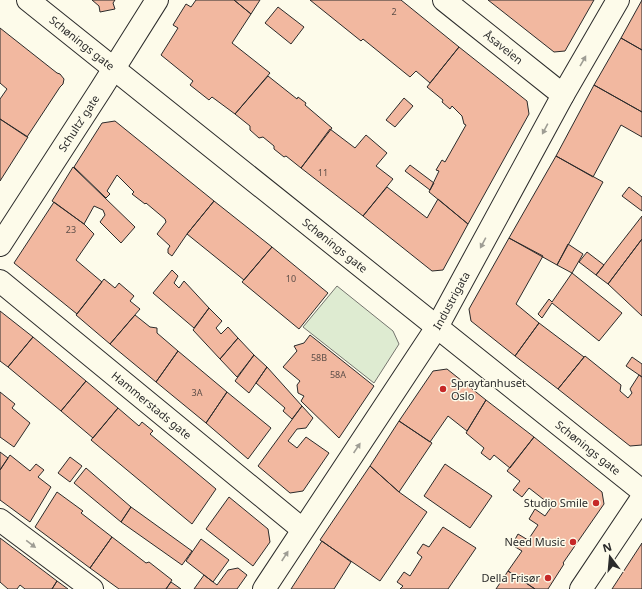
<svg xmlns="http://www.w3.org/2000/svg" width="642" height="589" font-family="'Noto Sans',sans-serif">
<rect width="100%" height="100%" fill="#fdfbea"/>
<path fill="#deebd1" stroke="#74746e" d="M337,286l56,45 6,13 -25,39 -71,-56z"/>
<path fill="#f2b8a0" stroke="#2b2b2b" d="M92,0h23l-2,3 2,6 -15,3 -1,-6z
M196,0h38l17,14 -19,29 38,30 -35,41 -23,-17 -3,3 -19,-15 3,-4 -32,-26 17,-27 -5,-3 13,-21 5,3z
M234,0h26l-9,14z
M310,0h91l58,47 -29,36 -14,-12 -6,6 -47,-38 -2,2z
M488,0h106l-29,51 -11,1z
M642,0v50l-21,-12z
M278,7l26,20 -13,17 -26,-21z
M0,28l57,45 3,1 4,5 -1,5 -3,3 -33,50 -27,-18v-20l7,-10 -7,-6z
M621,38l21,12v62l-48,-27z
M459,47l68,54 2,13 -61,110 -39,-32 10,-21 -3,-1 6,-10 3,2 21,-37 -2,-1 -2,-8 -10,-10 -2,3 -8,-7 1,-2 -16,-13z
M268,76l29,23 1,-2 8,6 -1,2 27,23 -31,40 -15,-12 -2,1 -10,-8v-3l-11,-9 -4,1 -9,-8v-4l-15,-12z
M594,85l48,27v25l-21,-12 -28,52 -37,-21z
M404,98l9,8 -18,21 -9,-7z
M0,119l28,18 -28,44z
M115,121l99,80 -27,33 -15,22 -4,-3v-4l2,-3 -13,-12 9,-12 -1,-3 -19,-16 -1,1 -13,-10 2,-2 -17,-17 -10,16 3,3 -4,4 -32,-31 28,-44z
M330,129l25,19 11,-13 21,18 -11,13 17,13 -30,37 -62,-48z
M556,156l47,26 -46,83 -48,-27z
M410,165l24,18 -4,7 -25,-19z
M73,167l62,60 -14,16 -21,-21 5,-7 -2,-5 -9,-4 -10,18 -32,-23z
M387,187l40,31 11,-19 30,25 -25,46 -11,1 -69,-55z
M629,187l13,10v14l-20,-15z
M214,201l58,46 -28,33 -57,-46z
M54,202l30,22 10,10 -18,26 26,22 -25,32 -63,-51z
M642,216v23l-34,45 -12,-9z
M509,238l34,18 -27,48 23,19 -24,33 -44,-35 -2,-12z
M642,239v77l-34,-32z
M568,244l15,10 -11,19 -15,-8z
M272,247l56,46 -29,36 -57,-47z
M587,252l17,13 -8,10 -17,-13z
M172,270l6,6 -4,7 5,5 5,-7 25,27 -15,20 -41,-35z
M572,273l50,40 -23,28 -47,-38 -10,15 -4,-4 11,-15 3,3z
M104,279l11,9 4,-5 15,13 -4,5 10,8 -30,35 -34,-29z
M209,308l13,13 -6,7 5,6 7,-7 10,11 -18,21 -27,-29z
M0,311l33,26 -25,30 -8,-6z
M135,315l15,12 7,1v5l21,18 -22,31 -46,-38z
M539,323l45,34 -26,32 -43,-33z
M310,335l64,51 -35,52 -38,-37 3,-5 -6,-3 -1,-8 3,-4 -17,-14 14,-16 -3,-5 10,-3z
M33,337l53,44 -25,30 -53,-44z
M238,338l16,17 -17,22 -17,-18z
M178,351l49,41 -21,31 -50,-41z
M254,355l13,12 -18,26 -14,-12z
M585,356l36,29 -1,6 8,7 4,-5 -2,-4 9,-14 3,2v68l-12,1 -72,-57z
M632,357l10,7v13l-16,-11z
M267,367l35,39 -10,13 -9,-8 2,-3 -29,-25z
M447,369l39,31 -19,31 -19,-15 -18,26 -31,-21 34,-50z
M86,381l32,27 -25,30 -32,-27z
M0,392l15,12 -3,4 18,15 -16,24 -14,-10z
M227,392l44,36 -23,31 -42,-36z
M486,400l48,37 -24,31 -16,-13 -4,5 -9,-7 3,-5 -18,-15z
M302,406l11,12 -7,10 -9,1 -9,12 9,7 9,-11 23,16 -26,38 -13,2 -32,-27z
M118,408l21,18 3,-4 11,9 -3,3 66,55 -24,35 -101,-84z
M399,421l33,22 -33,49 -29,-26z
M534,437l68,55 2,12 -41,59 1,1 -16,25h-13l-27,-18 14,-20 -10,-6 6,-11 10,6 10,-15 -9,-6 6,-10 10,7 7,-10 -23,-18 -7,9 -9,-7 7,-9 -13,-10z
M0,452l8,6 -8,12z
M10,455l20,16 6,-7 8,6 -6,7 13,10 -21,35 -30,-22v-30z
M70,457l12,9 -12,16 -12,-9z
M445,464l47,32 -22,32 -46,-32z
M370,466l29,26 28,20 -47,69 -60,-41z
M86,468l45,39 -10,15 -47,-39z
M57,492l26,19 -2,2 31,24 -22,31 -55,-41z
M229,497l39,32 2,13 -17,24 -47,-37z
M131,507l61,44 -10,14 -61,-43z
M443,527l33,21 -28,41h-48l3,-3 -6,-4 7,-10 6,4 12,-19 -5,-4 6,-9 6,3z
M112,537l34,26 3,-1 23,18 -6,9h-47l-29,-21z
M0,538l57,43 -5,8h-27l-5,-4 -3,4h-9l-8,-7z
M201,539l28,21 -16,22 -27,-21z
M322,541l29,21 -17,27h-43z
M642,543v46h-30z
M238,568l9,7 -10,14h-43l10,-14 13,10 11,-15z
M508,571l27,18h-39z
M57,581l11,8h-16z
M171,582l10,7h-15z"/>
<g fill="none" stroke-linecap="round" stroke-linejoin="round">
<g stroke="#2b2b2b" stroke-width="24">
<g id="street">
<path id="s1" d="M28,0l614,491"/>
<path id="s2" d="M444,0l119,95"/>
<path id="s3" d="M0,245l101,-156 56,-89"/>
<path id="s4" d="M0,281l302,248"/>
<path d="M0,520l92,69"/>
<path d="M581,589l61,-91"/>
</g>
</g>
<g stroke="#2b2b2b" stroke-width="24">
<g id="secondary">
<path id="s5" d="M264,589l173,-262 126,-232 55,-95"/>
</g>
</g>
<use href="#street" stroke="#fdfbea" stroke-width="22"/>
<use href="#secondary" stroke="#fdfbea" stroke-width="22"/>
</g>
<defs><path id="oneway-solid" d="M-6-.8H1V-3.2L6.5 0L1 3.2V.8H-6Z"/></defs>
<g fill="#9e9d94">
<use href="#oneway-solid" transform="translate(583 61) rotate(-60)"/>
<use href="#oneway-solid" transform="translate(545 129) rotate(118)"/>
<use href="#oneway-solid" transform="translate(483 243) rotate(118)"/>
<use href="#oneway-solid" transform="translate(357 448) rotate(-56)"/>
<use href="#oneway-solid" transform="translate(31 544) rotate(37)"/>
<use href="#oneway-solid" transform="translate(285 556) rotate(-57)"/>
</g>
<g fill="#c62828" stroke="#fdfbea" stroke-width="1.5">
<circle cx="443" cy="389" r="4"/>
<circle cx="596" cy="503" r="4"/>
<circle cx="573" cy="542" r="4"/>
<circle cx="548" cy="578" r="4"/>
</g>
<g text-anchor="middle" stroke-width="3" stroke-linejoin="round" paint-order="stroke">
<g font-size="9" fill="#5d4e48">
<text x="394" y="15">2</text>
<text x="323" y="176">11</text>
<text x="71" y="233">23</text>
<text x="291" y="282">10</text>
<text x="319" y="361">58B</text>
<text x="338" y="378">58A</text>
<text x="197" y="396">3A</text>
</g>
<g font-size="11" fill="#2b2b2b" stroke="#fdfbea">
<text dy="4" stroke="none"><textPath href="#s1" startOffset="69">Schønings gate</textPath></text>
<text dy="4" stroke="none"><textPath href="#s2" startOffset="76">Åsaveien</textPath></text>
<text dy="4" stroke="none"><textPath href="#s3" startOffset="145">Schultz’ gate</textPath></text>
<text dy="4" stroke="none"><textPath href="#s1" startOffset="393">Schønings gate</textPath></text>
<text dy="4" stroke="none"><textPath href="#s5" startOffset="344">Industrigata</textPath></text>
<text dy="4" stroke="none"><textPath href="#s4" startOffset="196">Hammerstads gate</textPath></text>
<text dy="4" stroke="none"><textPath href="#s1" startOffset="717">Schønings gate</textPath></text>
</g>
<g font-size="11" fill="#2b2b2b" stroke="#fdfbea" text-anchor="end">
<text x="451" y="387" text-anchor="start">Spraytanhuset<tspan x="451" dy="13">Oslo</tspan></text>
<text x="588" y="507">Studio Smile</text>
<text x="565" y="546">Need Music</text>
<text x="540" y="582">Della Frisør</text>
</g>
</g>
<g transform="translate(610 557) rotate(344)" stroke="#fdfbea" stroke-width="3" paint-order="stroke">
<path d="M0-3L7 15L0 10L-7 15Z" fill="#2b2b2b"/>
<text y="-6" font-size="11" font-weight="bold" text-anchor="middle" fill="#2b2b2b">N</text>
</g>
</svg>
